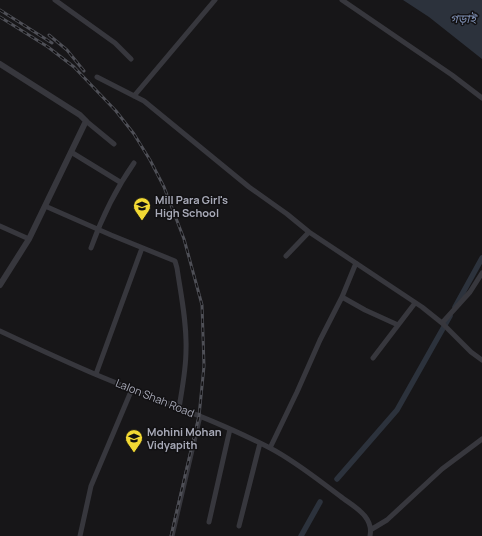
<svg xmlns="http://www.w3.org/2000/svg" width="482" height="536" font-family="Manrope,'Noto Sans Bengali',sans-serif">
<rect width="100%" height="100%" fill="#171618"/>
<path fill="#2c323c" d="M403,0h79v59l-53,-42z"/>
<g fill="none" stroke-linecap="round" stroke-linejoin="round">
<path stroke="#2c323c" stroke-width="5.5" d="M455,307l27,-49
M337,479l60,-69 53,-94
M301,536l19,-34"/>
<path stroke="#37373d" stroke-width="5" d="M55,0l60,43 16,16
M342,0l110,75 30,23
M97,77l47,24 105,86 38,27 22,18 113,75 20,16 29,29 11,8
M134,96l81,-96
M86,121l28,23
M71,152l49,30
M45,206l66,29 64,26 2,7c4,27 10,55 9,82 0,20 -4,39 -7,58
M0,226l29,13
M91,248c11,-31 24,-58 43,-85
M286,256l23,-24
M342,297l23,13 33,15
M442,323l28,-31 12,-19
M0,331c32,15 64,30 97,44 57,24 117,44 173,73 25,13 47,31 70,48 14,11 34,20 30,40
M373,358l42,-55
M96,374l46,-126
M270,448l27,-56 23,-52 22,-43 14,-34
M209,522l21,-93
M239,526l21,-83
M372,529l15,-9 55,-51 40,-30
M80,536l11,-50 41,-97
M172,536l28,-120"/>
<path stroke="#37373d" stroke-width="6" d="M0,64l80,51 6,6 -57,118 -29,46"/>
<g stroke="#4e4f56" stroke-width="3">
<path id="rail" d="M0,10l52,33
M0,17l48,30 26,20 42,44 18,23 16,26 14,27 20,52 18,66 2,61 -5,50 -28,120
M49,35l18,15 17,21"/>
</g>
<use href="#rail" stroke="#121113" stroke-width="1.5" stroke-dasharray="4.5" stroke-linecap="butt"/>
</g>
<defs>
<g id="school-pin" transform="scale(0.9)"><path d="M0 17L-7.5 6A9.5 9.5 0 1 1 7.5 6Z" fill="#f2d934" stroke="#121113"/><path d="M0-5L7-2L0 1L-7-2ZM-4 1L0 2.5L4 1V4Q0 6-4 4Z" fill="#111"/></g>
</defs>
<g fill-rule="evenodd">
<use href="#school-pin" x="142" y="206"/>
<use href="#school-pin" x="134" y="438"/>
</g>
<g text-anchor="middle" stroke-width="3" stroke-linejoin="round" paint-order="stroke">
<g font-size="11" font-weight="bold" fill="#a8aab8" stroke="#121113" text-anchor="start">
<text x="155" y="204">Mill Para Girl's<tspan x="155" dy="13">High School</tspan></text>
<text x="147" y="436">Mohini Mohan<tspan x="147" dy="13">Vidyapith</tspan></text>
</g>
<g font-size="11" fill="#a8aab8" stroke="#121113">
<text transform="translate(155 398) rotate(22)" y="4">Lalon Shah Road</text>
</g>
<g font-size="12" font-style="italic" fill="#7f90b3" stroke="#121113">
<text x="463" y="23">গড়াই</text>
</g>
</g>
</svg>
